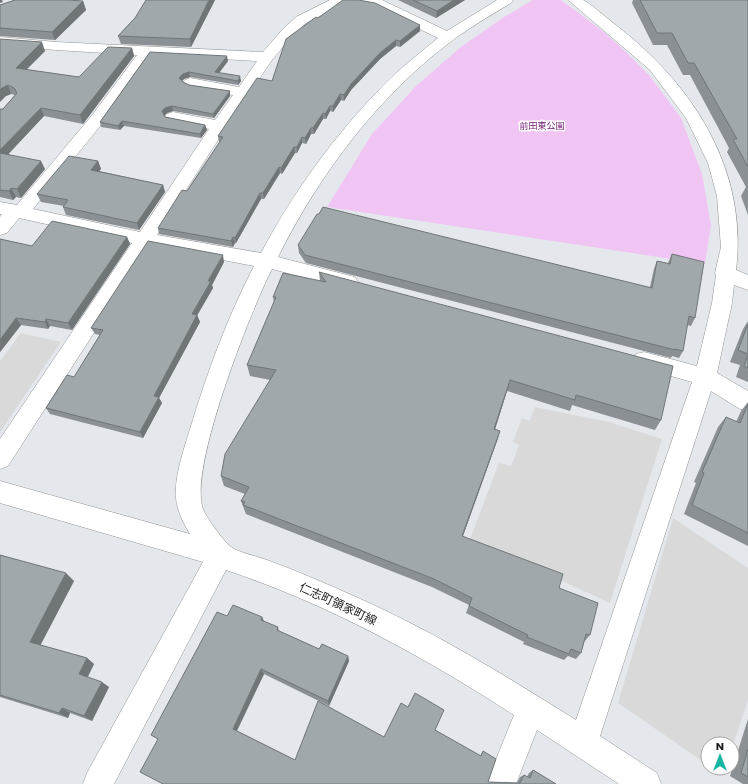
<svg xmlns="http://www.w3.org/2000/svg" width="748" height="784" font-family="Poppins,'Noto Sans JP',sans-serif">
<rect width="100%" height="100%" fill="#e4e8ed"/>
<path fill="#f1c5f3" d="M533,0h28l39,29 24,21 25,25 32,43 21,56 9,51 -6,39 -378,-57 45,-73 44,-48 46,-40 42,-29z"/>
<path fill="#d9d9d9" d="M21,333l40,9 -61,90v-71z
M535,407l74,15 53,17 -52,164 -140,-64 29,-76 12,3 8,-21 -6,-3 9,-24 8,3z
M673,518l75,50v132l-16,48v-4h-24v21l-90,-62z"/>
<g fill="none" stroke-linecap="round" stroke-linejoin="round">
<g stroke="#949494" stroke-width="1">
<path id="minor" d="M330,0h17l-2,3 -39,20 -14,13 -20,24 -45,66 -70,109 104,18c35,-66 81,-128 135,-180 13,-12 28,-23 42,-35l-72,-35 -2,-3h18l65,31 50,-31h16l-2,3c-18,11 -37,22 -54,34 -77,56 -137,136 -179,220l77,20 3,5 -3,5 -7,2 -76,-20c-21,41 -84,200 -69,240 3,8 21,33 28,38 6,5 28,10 36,13 30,11 60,24 89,37 77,34 150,79 220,123l116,-338 -56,-16 -3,-6 3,-6 8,-2 53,14 15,-63 4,-28 -1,-2 6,-26 -4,-51 -9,-33 -22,-45 -36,-48 -82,-70c5,0 12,0 15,0 7,3 31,24 39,30 74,59 126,143 114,240l12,5v15l-14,-5 -2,18 -15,70 31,18v20l-8,-2 -29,-18 -111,345 57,37 4,11h-42l-82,-54 -21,54h-30l28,-69c-90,-58 -186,-111 -288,-145l-112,214h-31l4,-11 116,-211 -203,-59v-22l190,53c-7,-11 -13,-24 -14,-36 -2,-21 8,-49 14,-69 17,-56 37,-111 64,-163l-104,-20 -142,220 -8,3v-30l132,-196 -113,-25 -12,15 -7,2v-18l2,-3h-2v-12l17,3 76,-91 44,-59 -81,-5 -56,-5v-8l56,5 207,10 19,-22 14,-13zM151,55l106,6 -18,26 -49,-9 -5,2 -3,3 3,3 5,2 43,7 -18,25 -42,-8 -6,2 -2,3 2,3 42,9 -69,103 -107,-23 72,-89z"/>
</g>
<use href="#minor" fill="#fff" fill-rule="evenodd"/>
</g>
<path fill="#8a9093" d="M215,0l-24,47 -70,-3 -3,-8 17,-18z
M398,0h67l-29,18z
M633,0h115v215l-7,-19 5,-9 -19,-35 2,-4 -39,-73h-7l-16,-30h-14l-21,-42z
M83,1l3,9 -31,30 -55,-4v-31z
M318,18l102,13 -20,16 -4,-1 -16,13 -29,31 -7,11 -3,-1 -8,12 -3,-1 -4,8h-3l-9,15h-3l-5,10 -4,-1 -5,10h-2l-13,21 -2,-1 -16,26h-3l-25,44h-1l-2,4 -74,-13 -1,-6 29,-37 33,-49h-1l-1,-6 54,-55z
M0,39l45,12 -19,19 53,7 53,-29 2,8 -51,68 -39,-8 -36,38 37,15 -24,29 -5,-1 -3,3 -13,-3v-88h3l12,-14 -4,-1 -5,2z
M150,52l78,9 -9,12 22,8 -3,4 -48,-8 -6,2 -2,2 1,1 6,3 41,6v5l-16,22 -41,-7 -6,2 -2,2v2l40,8 2,5 -6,8 -77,-12 -4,4 -19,-3 -1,-5z
M98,161l3,8 -2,2 64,14 2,7 -26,38 -73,-15 -3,-8 1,-1 -23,-4 -4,-8z
M127,237l3,7 -58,86 -22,-4 -2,3 -27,-4 -21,27v-113l32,7z
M298,245l352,42 4,-18 3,-8 11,2 4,-9 23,64 -4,8 -4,-1 -4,26 -4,7 -7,-2 -1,2 -365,-95 -7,-10z
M224,262l-12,23 1,3 -16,27 3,7 -41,76 3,5 -19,35 -93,-24 -4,-6 28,-31 26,-42 -5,-1 -4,-6z
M319,272l342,148 -6,10 -83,-25 -2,6 -63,-20 -12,38 5,2 -3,10 -34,95 96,52 31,47 -6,7 -3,11 -5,6 -8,-3 -4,4 -41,-16 1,-2 -58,-29 3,-8 -37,-18 -186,-73 -5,-13 4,-7 -21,-8 -3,-10 49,-96 -20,-4 -3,-11 27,-62 -1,-6 47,-16z
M748,321v61l-12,-5 4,-12 -10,-3 13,-33z
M748,402v144l-64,-32 12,-31 -2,-1 24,-55 8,-10 10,5 5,-11z
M0,555l74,26 -34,64 47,13 7,6 -6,13 21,10 -17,34 -22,-8 -2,5 -68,-21z
M227,616l35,1 2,5 14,5 1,4 40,18 29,7 1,5 -20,45 -65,-32 -27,57 58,29 89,-23 51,-7 45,26 3,-5 5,31 29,1 3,-6 4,-2 3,2 2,-4 4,-3 23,14h-393l-5,-45 -7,-4z
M748,719v65h-5l-13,-8z"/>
<path fill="#707678" d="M0,0h2l1,2 -3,1z
M209,0h6l-24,47 -1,-8z
M454,0h11l-29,18 1,-7z
M83,1l3,9 -31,30 -3,-8z
M420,25v6l-20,16v-6z
M396,40v6l-16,13 -29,31 -7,11v-6l7,-11 29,-31z
M42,42l3,9 -26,26 -3,-9z
M132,48l2,8 -51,68 -3,-9z
M227,56l1,5 -12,16 -1,-5z
M189,72l1,5 -6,2 -4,4 -1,-5 4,-4z
M240,76l1,5 -3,4v-4z
M8,85l3,9 -5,2 -6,6v-12l2,-2z
M230,91v5l-16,22 -1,-4z
M340,94l1,6 -8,12v-6z
M172,106l1,5 -6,2 -3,3 -2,-5 3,-3z
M330,106v5l-4,8 -1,-5z
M41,108l3,8 -42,45 -2,-4v-7z
M323,113v6l-9,15 -1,-6z
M122,121l2,5 -4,4 -2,-4z
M205,125l2,5 -6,8 -1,-4z
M311,128v6l-5,10 -1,-6z
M302,137v6l-5,10v-6z
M294,147l1,6 -13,21 -1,-6z
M41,161l4,8 -24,29 -4,-9z
M98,161l3,8 -7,8 -3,-7z
M279,167l1,6 -16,26 -1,-6z
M163,185l2,7 -26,38 -2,-7z
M11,188l5,9 -3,3 -4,-9z
M260,193l1,6 -25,44 -1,-5z
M127,237l3,7 -58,86 -4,-7z
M233,237l2,6 -2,4 -2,-6z
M223,255l1,7 -12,23 1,3 -19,33 -2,-7 16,-33z
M197,315l3,7 -41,76 3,5 -19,35 -3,-6 14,-36z
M16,318l5,7 -21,27v-12z
M46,319l4,7 -2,3 -3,-7z
M510,380l-3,11 -15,48 2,-10z
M500,431l-3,10 -37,103 2,-8z
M66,573l8,8 -35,67 -9,-6z
M262,617l3,6 -4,-3z
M348,656l1,5 -20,45 -1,-5z
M87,658l7,6 -8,15 -7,-5z
M261,669l3,5 -28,58 -3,-3z
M102,682l7,5 -17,34 -8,-5z
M62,708l8,5 -2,5 -9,-5z"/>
<path fill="#a0a8ab" stroke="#707678" d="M15,0h53l15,1 -31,31 -52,-4v-23z
M146,0h63l-19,39 -72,-3 17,-18z
M343,0h15l17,3 45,22 -20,16 -4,-1 -16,13 -29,31 -7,11 -4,-1 -7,12h-3l-5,8 -2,-1 -10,15h-2l-6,10 -3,-1 -5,10h-3l-13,21 -2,-1 -16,26h-3l-25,45 -2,-1 -2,4 -73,-13 24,-38 5,1 36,-54 -5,-1 39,-58 15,3 14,-42 30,-22 2,1z
M413,0h41l-17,11z
M640,0h108v167l-15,-28h4l-43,-76h-6l-16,-30h-15z
M0,39l42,3 -26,26 63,9 29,-30 24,1 -52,67 -39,-7 -41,42v-41h3l14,-16 -3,-5 -6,-3 -6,3 -2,2z
M150,52l77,4 -12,16 25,4 -2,5 -49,-9 -6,2 -4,4 4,4 6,3 41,6 -17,23 -41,-8 -7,2 -3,3 3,6 40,8 -5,9 -78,-13 -4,5 -18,-4z
M0,153l41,8 -24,28 -6,-1 -2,3 -9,-1z
M69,156l29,5 -7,9 72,15 -26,38 -74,-16 5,-7 -31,-6z
M323,207l329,81 5,-27 13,3 2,-10 32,8 -9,56 -6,-2 -6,35 -8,-2v1l-370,-95 -7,-10 19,-31h2z
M52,221l75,16 -59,86 -22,-4 -1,3 -29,-4 -16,22v-101l32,7z
M148,241l75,14 -15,26h3l-19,33 5,1 -43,81 5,1 -19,35 -94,-24 21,-33 7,2 29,-47 -12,-2z
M319,272l354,94 -12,54 -85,-25 -1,5 -65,-20 -16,49 6,2 -38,105 101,38 -4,14 39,15 -8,32 -4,-1 -5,19 -10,-4 -2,5 -42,-17 1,-2 -59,-29 3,-8 -38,-19 -191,-74 2,-3 -4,-1 8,-14 -28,-11 4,-22 51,-84 -29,-5 29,-68h-3l10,-24 43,9z
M748,324v30l-10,-4z
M748,355v13l-4,-2z
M748,404v129l-56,-28 12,-32 -2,-1 24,-55 14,6z
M0,555l66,18 -36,69 57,16 -8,16 23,8 -18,34 -22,-8 -3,5 -59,-18z
M233,605l29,12 -1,3 17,7 -1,3 42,19 3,-5 26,12 -20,45 -67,-32 -28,60 62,31 23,-59 66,36 17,-34 7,4 7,-14 29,17 -9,20 46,26 2,-5 13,8 -8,23 32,1 4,-8 6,3 3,-8 23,14h-393l-23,-12 18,-33 -7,-4 66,-123 10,4z
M748,749v28l-7,-4z"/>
<g text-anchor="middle" stroke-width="3" stroke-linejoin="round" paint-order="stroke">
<g font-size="9" fill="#6c1770" stroke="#fff">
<text x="542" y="129">前田東公園</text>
</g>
<g font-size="12" fill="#1d1d1d" stroke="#fff">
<text transform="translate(338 604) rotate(25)" y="4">仁志町領家町線</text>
</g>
</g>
<g transform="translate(720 756)"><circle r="19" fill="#ffffff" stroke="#a5a5a5"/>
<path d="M0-3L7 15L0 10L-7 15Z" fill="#15b6a1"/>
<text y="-6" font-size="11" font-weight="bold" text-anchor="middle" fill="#1d1d1d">N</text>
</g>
</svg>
